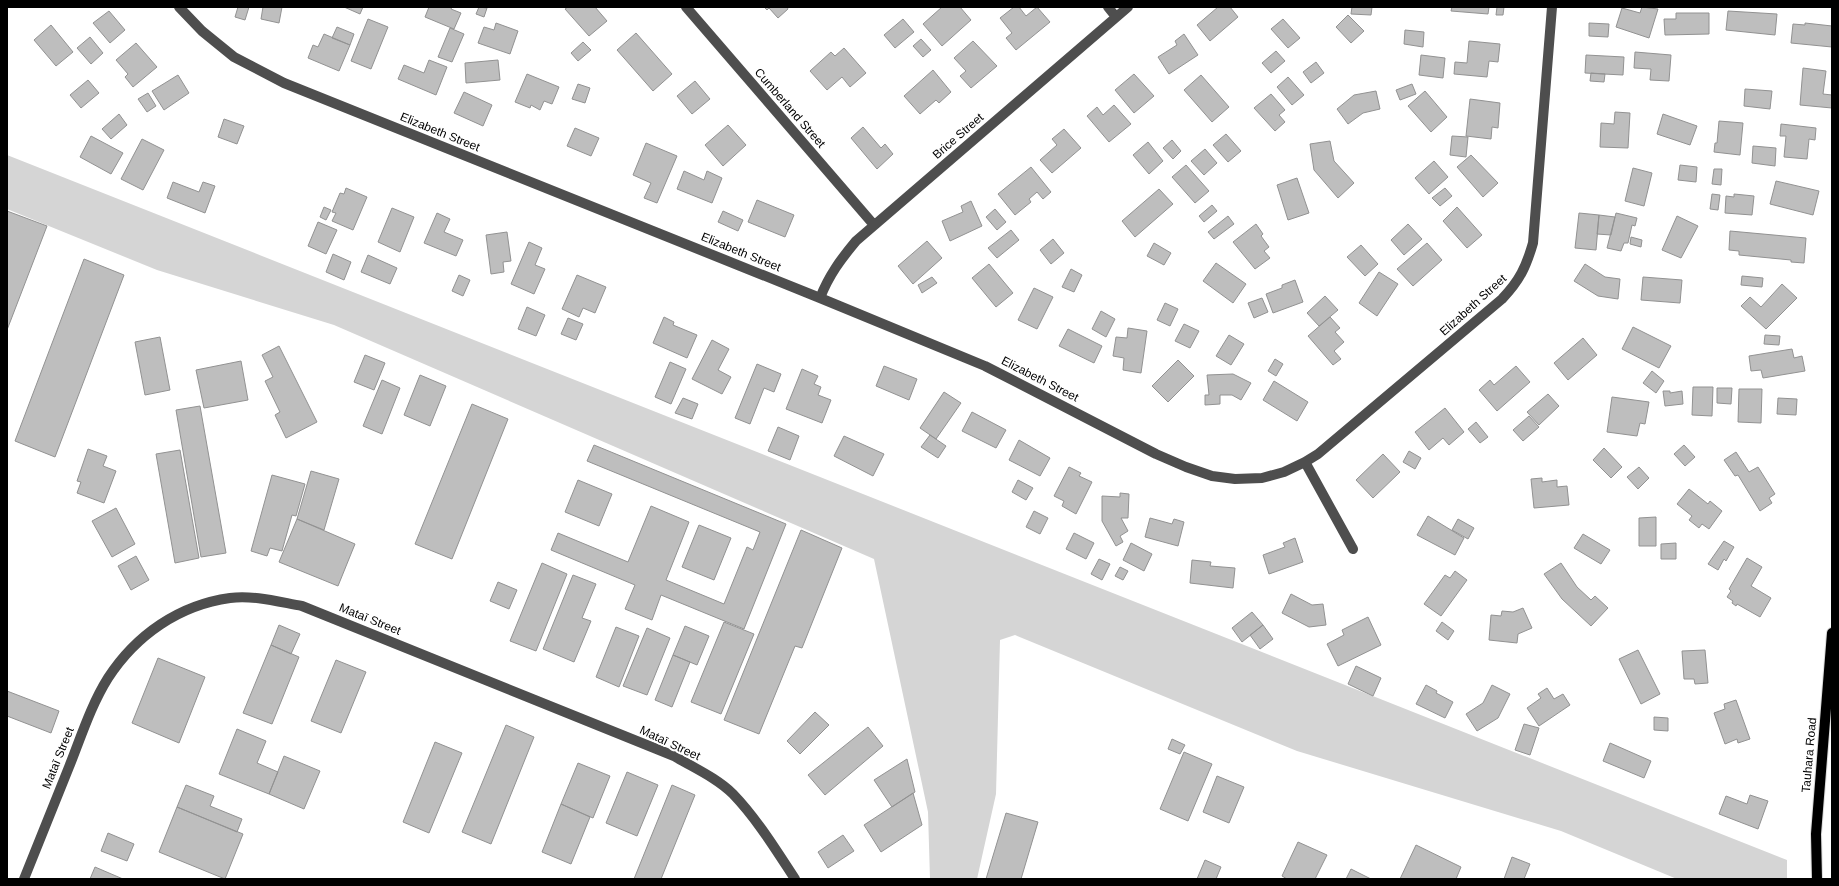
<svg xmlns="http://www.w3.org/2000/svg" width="1839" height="886" font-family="Arial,sans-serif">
<rect width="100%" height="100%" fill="#fff"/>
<path fill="#d5d5d5" d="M7,155l1780,705v19h-110l-116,-48 -264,-80 -282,-116 -15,5 -4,154 -19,85h-47l-2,-67 -54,-253 -540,-234 -177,-55 -150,-61z"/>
<path fill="#bebebe" stroke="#929292" d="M238,7h11l-4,13 -10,-3z
M263,7h19l-3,16 -18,-4z
M344,7h19l-3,7z
M429,7h23l-1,2 10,4 -7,16 -29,-12z
M479,7l8,1 -3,9 -8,-3z
M568,7h27l12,14 -18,15 -24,-27z
M764,7h23l1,2 -10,9 -9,-10 -2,2z
M942,7h18l11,13 -29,26 -19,-22z
M1014,7h5l7,9 11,-9 13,15 -34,28 -10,-12 6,-5 -12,-15z
M1218,7h12l8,10 -28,24 -13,-16z
M1352,7h20l-1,8 -20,-1z
M1452,7h37l-1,7 -37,-3z
M1497,7h7l-1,8h-7z
M1642,7l16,2 -9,29 -33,-11 6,-19 18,5z
M109,11l16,19 -15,13 -17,-20z
M1728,11l49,3 -2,21 -49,-5z
M1676,13h33v21l-44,1 -1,-16h12z
M1348,15l16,16 -13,12 -15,-16z
M368,19l20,8 -17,42 -20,-8z
M903,19l11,13 -19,16 -11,-13z
M1283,19l17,19 -12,10 -17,-19z
M496,23l22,8 -8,23 -32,-11 6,-16 10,3z
M1589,23l20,1 -1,13 -19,-1z
M1805,23l27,3v21l-41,-4 2,-19 12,1z
M51,25l22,27 -17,14 -22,-26z
M337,27l17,7 -4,11 -18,-7z
M450,28l14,6 -12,28 -14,-5z
M1405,30l19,2 -1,15 -19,-3z
M636,33l36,41 -19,17 -36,-41z
M324,34l26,11 -11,26 -31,-13 5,-13 5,2z
M1184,34l14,21 -29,19 -11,-17 19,-12 -2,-4z
M90,37l13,16 -12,11 -14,-16z
M921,39l10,11 -8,7 -10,-11z
M973,41l24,25 -26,22 -11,-12 6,-5 -12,-13z
M1469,41l31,3 -2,18 -9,-1 -2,16 -33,-3 1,-12 12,1z
M583,42l8,8 -13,11 -7,-8z
M136,43l21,24 -24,20 -8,-10 3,-3 -12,-14z
M844,48l22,25 -16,14 -8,-10 -15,13 -17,-19 21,-19 4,4z
M1276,51l9,10 -14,12 -9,-10z
M1635,52l36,3 -2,26 -19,-1 1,-11 -17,-1z
M1421,55l24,3 -2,20 -24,-3z
M1586,55l38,2 -1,18 -38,-2z
M429,60l18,7 -11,28 -38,-16 6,-14 20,8z
M498,60l2,20 -34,3 -1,-20z
M1316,62l8,11 -13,10 -8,-11z
M1803,68l23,3 -3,23 9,1v13l-32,-3z
M933,70l18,22 -12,11 -3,-3 -16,14 -16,-18z
M1591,73l14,1 -1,8 -14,-1z
M527,74l32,13 -7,17 -8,-3 -4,9 -9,-5 -1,3 -15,-6z
M1134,74l20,22 -20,17 -19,-23z
M178,75l11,18 -25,17 -12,-19z
M1201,75l28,32 -17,15 -28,-32z
M1288,77l16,18 -12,10 -15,-18z
M88,80l11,13 -18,15 -11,-13z
M695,81l15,18 -18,15 -15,-18z
M578,84l12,4 -5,15 -13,-4z
M1412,84l4,10 -16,6 -4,-10z
M1745,89l27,2 -2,18 -26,-3z
M1376,91l4,18 -17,4 -15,11 -11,-15 17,-14z
M1425,91l22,26 -16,15 -23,-26z
M464,92l28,13 -9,21 -29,-13z
M148,93l8,13 -9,6 -9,-13z
M1271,94l14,16 -6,5 6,7 -10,9 -21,-23z
M1470,99l30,4 -2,25 -6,-1 -1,12 -25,-3z
M1114,105l17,19 -22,18 -22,-26 10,-9 6,8z
M1615,112l15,1 -2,35 -28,-1 1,-24 13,1z
M119,114l8,11 -16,14 -9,-10z
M1663,114l34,12 -7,19 -33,-11z
M224,119l20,7 -7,18 -19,-7z
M1719,121l24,2 -3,32 -26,-3 1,-9h2z
M1781,124l35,4 -1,12 -6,-1 -2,20 -23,-2 2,-21h-6z
M728,125l18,20 -23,21 -18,-21z
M863,127l18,21 4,-4 8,10 -16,15 -26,-31z
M575,128l24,10 -8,18 -24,-10z
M1064,129l17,19 -29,25 -12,-13 17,-15 -5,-6z
M1226,134l15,17 -13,11 -15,-17z
M91,136l32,17 -12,21 -31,-17z
M1452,136l16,1 -2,20 -16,-2z
M142,139l22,11 -21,40 -22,-11z
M1172,140l9,11 -8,8 -10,-11z
M1330,141l4,20 20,22 -16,15 -24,-28 -4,-26z
M1148,142l15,19 -14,13 -16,-19z
M646,143l31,13 -20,47 -13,-5 7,-15 -18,-8z
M1753,146l23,2 -1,18 -23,-3z
M1205,149l12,14 -13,12 -13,-14z
M1471,155l27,28 -15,14 -26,-30z
M1434,161l14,16 -19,17 -14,-16z
M1186,165l23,26 -14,12 -23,-26z
M1680,165l17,2 -1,15 -18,-2z
M1031,167l20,25 -8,7 -6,-7 -8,7 2,3 -16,13 -17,-21z
M1633,168l19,5 -8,33 -19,-5z
M1714,169h8l-1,16 -9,-1z
M684,171l20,9 3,-9 15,7 -10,25 -35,-14z
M1297,178l12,35 -21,7 -11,-35z
M1776,181l43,10 -6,24 -43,-11z
M173,182l26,10 4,-10 12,4 -10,27 -38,-15z
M346,188l21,9 -14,33 -21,-9 4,-8 -4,-1 8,-19 4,1z
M1445,188l7,8 -12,10 -8,-8z
M1159,189l14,15 -38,33 -13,-16z
M1712,194l8,1 -2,15 -8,-1z
M1734,194l20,2 -2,19 -27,-2 1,-17 8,1z
M757,200l37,15 -9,22 -37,-15z
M971,201l11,25 -32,15 -8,-20 21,-9 -2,-6z
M1212,205l5,6 -13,11 -5,-6z
M324,207l7,3 -5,10 -6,-3z
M1457,207l25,28 -15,13 -24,-27z
M392,208l22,9 -14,35 -22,-10z
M995,209l11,13 -9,8 -11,-13z
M7,211l40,15 -40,104z
M723,211l20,9 -5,11 -20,-9z
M437,213l13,6 -6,13 19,8 -7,16 -32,-13z
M1579,213l20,2 -3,35 -21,-2z
M1616,213l21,5 -2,8 -3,-1 -4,18h-4l-3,8 -14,-3z
M1599,215l16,2 -4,18 -14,-1z
M1228,216l6,8 -20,15 -6,-7z
M1677,216l21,10 -17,32 -19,-8z
M318,222l19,8 -11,24 -18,-8z
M1256,224l7,10 -2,2 8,11 -5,4 6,7 -15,11 -22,-27z
M1408,224l14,15 -18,16 -13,-15z
M1011,230l8,10 -22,18 -9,-10z
M1730,231l76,7 -2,25 -13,-1v-2l-52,-5v-4l-10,-1z
M507,232l4,29 -8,1 1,10 -13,2 -5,-39z
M1631,237l11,3 -1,7 -11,-3z
M1053,239l11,14 -13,11 -11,-14z
M927,241l15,17 -29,26 -15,-18z
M529,242l13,6 -7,17 10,4 -11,25 -23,-10z
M1154,243l17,10 -7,12 -17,-9z
M1427,243l15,17 -29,26 -16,-17z
M1361,245l17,19 -13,12 -18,-19z
M333,254l18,8 -7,18 -18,-8z
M368,255l29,13 -7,16 -29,-12z
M84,259l40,16 -69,182 -40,-16z
M1216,263l30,21 -13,19 -30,-22z
M989,264l24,29 -17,14 -24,-29z
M1585,264l20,13 15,2 -2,20 -20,-3 -24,-15z
M1071,269l11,6 -8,17 -12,-5z
M1379,272l19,12 -21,32 -18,-13z
M459,275l11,5 -7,16 -11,-5z
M577,275l29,12 -11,26 -12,-5 -4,9 -17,-8z
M1742,276l21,2 -1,9 -21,-2z
M932,277l5,6 -15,10 -4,-8z
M1643,277l39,3 -2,23 -39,-3z
M1295,280l8,22 -30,11 -7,-19 16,-6v-3z
M1782,284l15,14 -31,31 -25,-23 9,-9 11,10z
M1034,288l19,9 -16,32 -19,-9z
M1325,296l13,14 -19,16 -12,-13z
M1262,298l6,14 -14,6 -6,-15z
M1165,303l13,6 -8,17 -13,-6z
M527,307l18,8 -9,21 -18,-7z
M1101,311l14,8 -9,18 -14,-8z
M664,317l10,5 -1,3 24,10 -10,23 -34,-15z
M1330,317l10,11 -5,4 9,10 -10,9 7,8 -8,6 -25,-29z
M568,318l15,6 -7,16 -15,-6z
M1184,324l15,7 -9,17 -15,-7z
M1633,327l38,19 -12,22 -37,-19z
M1128,328l19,3 -6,42 -18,-3 1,-12 -11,-2 3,-19 11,1z
M1068,329l34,17 -8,17 -35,-17z
M1229,335l15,9 -13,21 -15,-9z
M1765,335l15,1 -1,9 -15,-1z
M160,337l10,53 -25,5 -10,-53z
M1583,338l14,17 -29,25 -14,-17z
M712,340l17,9 -11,21 13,7 -9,17 -30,-15z
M279,346l38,76 -31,16 -11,-23 5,-3 -15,-31 8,-4 -11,-22z
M1792,349l2,9 8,-2 3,15 -42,7 -2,-8 -10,1 -2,-15z
M365,355l20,8 -11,27 -20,-8z
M1275,359l8,5 -7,12 -8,-5z
M1178,360l16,16 -26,26 -16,-16z
M241,361l7,39 -44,8 -8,-38z
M670,362l16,7 -15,35 -16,-7z
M757,364l24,10 -7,18 -10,-4 -14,36 -15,-6z
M884,366l33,13 -8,21 -33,-14z
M1516,366l14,16 -33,29 -18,-21 11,-10 4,5z
M802,369l16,7 -4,8 7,3 -3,8 13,5 -9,23 -36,-14z
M1652,371l12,10 -8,12 -13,-10z
M1233,374l18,9 -10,17 -9,-5h-12v9l-15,1v-10h4l-2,-20z
M420,375l26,11 -16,40 -26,-11z
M382,380l18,8 -18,46 -19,-8z
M1274,381l34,21 -11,19 -34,-21z
M1693,387h20l-1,29 -20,-1z
M1717,388h15l-1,16 -14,-1z
M1739,389h23l-1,34 -23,-1z
M1663,391h7v2l12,-2 1,13 -18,2z
M944,392l17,11 -25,36 -16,-11z
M1548,394l11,12 -20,19 -12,-13z
M1612,397l37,5 -4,22 -5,-1 -3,13 -30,-4z
M683,398l15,6 -6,15 -17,-6z
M1778,398l19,1 -1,16 -19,-1z
M472,404l36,15 -56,140 -37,-15z
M200,406l26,147 -25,4 -25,-147z
M1445,408l19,24 -15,13 -6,-7 -14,12 -14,-18z
M972,412l34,18 -10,18 -34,-17z
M1529,416l10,11 -16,14 -10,-11z
M1476,422l12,15 -8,6 -12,-14z
M778,427l21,9 -9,24 -22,-9z
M930,435l16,11 -8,12 -17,-11z
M844,436l40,18 -11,22 -39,-20z
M1019,440l31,18 -10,18 -31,-16z
M594,445l192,79 -42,105 -83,-34 -9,25 -27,-11 10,-24 -84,-35 7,-17 70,29 23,-56 38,16 -23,58 58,24 23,-57 6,3 7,-18 -173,-71z
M1684,445l11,12 -10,9 -11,-12z
M1604,448l18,19 -11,11 -18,-18z
M88,449l19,7 -4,10 13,5 -12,32 -27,-10 4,-11 -4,-1z
M180,450l19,108 -24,5 -19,-109z
M1409,451l12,7 -6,11 -12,-7z
M1736,452l13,20 9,-5 17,27 -6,4 3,5 -12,8 -22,-36 -3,1 -11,-16z
M1383,454l17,18 -27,26 -17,-18z
M1069,467l12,6 -2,3 13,6 -16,32 -14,-8 2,-5 -10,-5z
M1639,467l10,11 -11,11 -11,-12z
M311,471l28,8 -15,51 -27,-11z
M272,475l33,9 -9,32 -4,-1 -10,36 -12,-3 -3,8 -16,-5z
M1542,478v4l15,-2v7l10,-1 2,19 -35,3 -3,-29z
M578,480l34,14 -13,32 -34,-14z
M1018,480l15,8 -7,12 -14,-8z
M1689,489l19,15 2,-3 12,10 -13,18 -7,-5 -3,4 -10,-8 3,-4 -15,-12z
M1120,493l9,1 -1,24h-7l7,13 -8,5 3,6 -7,4 -14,-25v-25l18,1z
M116,508l19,36 -23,13 -20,-36z
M1034,511l14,7 -8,16 -14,-7z
M1428,516l36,22 -9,17 -38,-20z
M1656,517v29h-17v-28z
M1150,518l22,6 2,-5 10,3 -6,24 -33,-9z
M297,519l58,25 -17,42 -59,-24z
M1458,519l16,9 -6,11 -16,-9z
M699,525l32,13 -17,42 -32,-13z
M801,530l41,18 -40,100 -7,-2 -36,88 -35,-14z
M1074,533l20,10 -8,16 -20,-10z
M1583,534l27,16 -9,14 -27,-16z
M1295,538l8,24 -34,12 -6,-19 22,-8 -2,-4z
M1724,541l10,6 -8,14 -2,-2 -6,11 -10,-6z
M1131,543l21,11 -8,17 -21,-11z
M1676,543v16h-15v-15z
M136,556l13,24 -18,10 -13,-24z
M1747,558l15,9 -11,19 20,12 -11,19 -23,-13 -1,2 -4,-3 1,-2 -6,-4 4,-6 -2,-2z
M1099,559l11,5 -8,16 -11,-6z
M1192,560l19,2 -1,4 25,2 -2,20 -43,-5z
M542,563l25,11 -31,77 -26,-10z
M1561,563l16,24 14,13 4,-4 13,12 -17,18 -29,-27 -18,-25z
M1120,567l8,4 -5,9 -8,-4z
M1455,571l12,9 -26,36 -17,-12 21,-29 5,3z
M573,575l23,9 -14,34 9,3 -17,41 -31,-13z
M498,582l19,8 -8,19 -19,-8z
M1291,594l21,11 11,-1 3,21 -17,2 -27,-14z
M1523,608l9,20 -14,6 -1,9 -28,-3 2,-25 10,1 1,-5 11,1z
M1252,612l11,13 -21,17 -10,-14z
M1368,617l13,28 -43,21 -11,-22 17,-9 -2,-5z
M724,622l30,12 -33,80 -30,-12z
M1442,622l12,9 -6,9 -12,-9z
M279,625l21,9 -9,20 -20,-9z
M1263,625l10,14 -13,10 -10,-14z
M685,626l24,10 -12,29 -24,-10z
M616,627l23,9 -20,51 -23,-10z
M647,628l23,10 -23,57 -24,-9z
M271,645l28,12 -27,67 -29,-11z
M1638,650l22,44 -19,10 -22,-45z
M1705,650l3,33 -13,1 -1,-5h-10l-2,-28z
M673,655l17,7 -18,45 -17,-7z
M158,658l47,19 -26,66 -47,-20z
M336,660l30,12 -25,61 -30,-12z
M1356,666l25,12 -8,18 -25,-12z
M1426,685l11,6 -1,2 17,9 -8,16 -29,-14z
M1492,685l18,9 -12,24 -21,13 -11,-17 17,-11z
M1547,688l7,11 9,-5 7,11 -31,21 -12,-18 14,-10 -3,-4z
M7,691l52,20 -8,22 -44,-17z
M1736,700l14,39 -12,4 -1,-4 -12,5 -11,-31 11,-4 -1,-5z
M815,712l14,13 -29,29 -13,-13z
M1654,717l14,1v13l-14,-1z
M1524,724l15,4 -9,27 -15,-5z
M506,725l28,12 -43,107 -29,-12z
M868,727l15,19 -58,49 -17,-20z
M237,729l29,12 -9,22 21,9 -9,22 -50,-20z
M1172,739l13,6 -5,9 -12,-5z
M435,742l27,11 -33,80 -26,-11z
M1610,743l41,18 -7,17 -41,-17z
M1184,752l28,12 -24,57 -28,-12z
M284,756l36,15 -16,38 -35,-15z
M907,759l8,33 -23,15 -18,-27z
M578,763l32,13 -17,42 -32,-14z
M627,772l31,13 -21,51 -31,-13z
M1217,776l27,11 -15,36 -26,-11z
M186,785l28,11 -4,10 32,13 -5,13 -60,-25z
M672,785l23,10 -34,84h-27z
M913,793l9,32 -41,27 -17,-27z
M1750,795l18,6 -10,28 -39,-15 7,-18 21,8z
M561,804l29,13 -19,47 -29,-12z
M177,807l66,27 -18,45 -66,-27z
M1006,813l32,9 -17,57h-35z
M108,833l26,11 -7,17 -26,-10z
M843,835l11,16 -26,17 -10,-16z
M1298,842l29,13 -12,24h-28l-5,-3z
M1416,845l45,22 -5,12h-56z
M1512,857l18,7 -6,15h-20z
M1205,860l16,7 -5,12h-19z
M95,867l28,12h-33z
M1351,869l20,10h-25z"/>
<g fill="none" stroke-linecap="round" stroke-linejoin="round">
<g stroke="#dbdbdb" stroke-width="12">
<path id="major" d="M1817,879l-1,-45 16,-201"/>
</g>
<path stroke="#4e4e4e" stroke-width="10" d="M179,7l23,24 32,26 50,26 536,215 165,68 171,88 30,13 26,9 23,3 27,-1 22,-6 21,-10 13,-8 184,-155c18,-19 24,-32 31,-56l19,-236
M686,7l188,218
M1108,7l8,10
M820,298c9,-23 21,-39 36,-57l272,-234
M1305,462l48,87
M24,879c15,-37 30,-75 45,-112 12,-30 22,-62 39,-89 28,-43 71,-73 122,-80 24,-3 49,4 72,8l372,150c20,12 43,22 59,38 24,25 43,56 62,85"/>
<use href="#major" stroke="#000" stroke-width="10"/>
</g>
<g text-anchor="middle" stroke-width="4" stroke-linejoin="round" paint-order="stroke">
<g font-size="12" fill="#000" stroke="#fff">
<text transform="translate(790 108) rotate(49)" y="4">Cumberland Street</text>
<text transform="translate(440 132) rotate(22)" y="4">Elizabeth Street</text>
<text transform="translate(958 136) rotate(-41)" y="4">Brice Street</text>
<text transform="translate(741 252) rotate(22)" y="4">Elizabeth Street</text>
<text transform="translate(1473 305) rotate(-42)" y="4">Elizabeth Street</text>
<text transform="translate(1040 379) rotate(27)" y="4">Elizabeth Street</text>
<text transform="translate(370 619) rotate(22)" y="4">Mataī Street</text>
<text transform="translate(670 743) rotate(25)" y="4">Mataī Street</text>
<text transform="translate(1809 755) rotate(-85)" y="4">Tauhara Road</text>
<text transform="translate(58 758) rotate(-68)" y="4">Mataī Street</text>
</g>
</g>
<rect width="1839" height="886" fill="none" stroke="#000000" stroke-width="16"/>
</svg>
